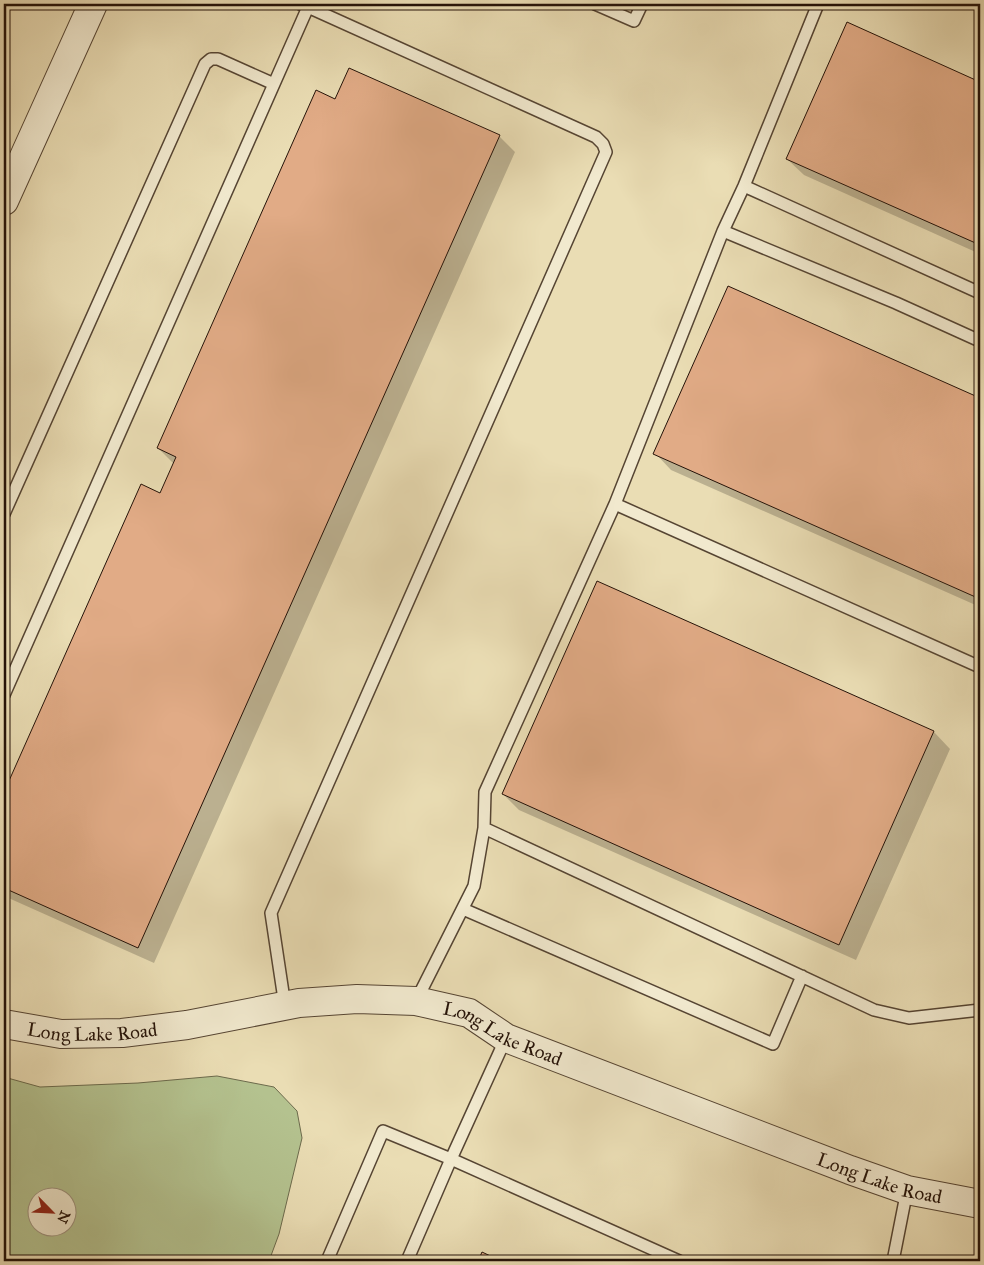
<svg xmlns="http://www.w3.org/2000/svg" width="984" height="1265" font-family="'IM FELL Great Primer',serif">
<rect width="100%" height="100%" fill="#eaddb4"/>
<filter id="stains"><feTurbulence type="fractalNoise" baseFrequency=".004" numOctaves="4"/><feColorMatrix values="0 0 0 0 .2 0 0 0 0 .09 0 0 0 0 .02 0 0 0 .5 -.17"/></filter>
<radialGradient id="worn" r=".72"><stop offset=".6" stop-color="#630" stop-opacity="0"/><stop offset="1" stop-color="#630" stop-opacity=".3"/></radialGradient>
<path fill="#b4c28f" stroke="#6c6a4c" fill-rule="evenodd" d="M217,1076l57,11 23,24 5,27 -23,96 -10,27h-265v-184l36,10 98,-4zM38,1198h30v30h-30z"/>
<path fill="#0003" d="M847,24l133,59v171l-176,-79 -17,-16z
M336,101l163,35 16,16 -361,811 -150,-67v-101l137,-309 20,9 13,-31 -16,-16z
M729,287l251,112v208l-309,-137 -16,-17z
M597,583l337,149 16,17 -94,211 -337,-150 -16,-16z"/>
<path fill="#e1ab86" stroke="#241208" d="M847,22l133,60v163l-194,-86z
M349,68l151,67 -362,813 -134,-60v-96l137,-308 19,9 16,-36 -19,-9 159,-358 19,9z
M728,286l252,112v201l-327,-145z
M597,581l337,150 -95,214 -337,-151z
M482,1252l19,9h-23z"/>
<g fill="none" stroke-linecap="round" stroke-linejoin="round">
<g stroke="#564533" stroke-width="14">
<path id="service" d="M595,4l39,17 8,-17
M818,4l-74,182 -21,45 173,72 84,38
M744,186l236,107
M615,504l108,-273
M4,514l201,-450 6,-5h7l56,25
M980,667l-365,-163 -130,288 -1,36 390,182 35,8 71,-8
M4,695l304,-688 -8,-3
M463,909l310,135 29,-68
M416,1001l58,-115 10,-58
M285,1006l-14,-93 335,-761 -3,-8 -7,-7 -288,-130
M506,1038l-55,121 228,102
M327,1261l56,-130 68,28 -44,102
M893,1261l14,-71"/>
</g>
<g stroke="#564533" stroke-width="30">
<g id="tertiary">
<path d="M4,201l89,-197"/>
<path id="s1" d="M4,1024l57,10 61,-1 65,-8 112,-22 58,-4 59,2 53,12 37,25 344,132 57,20 73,14"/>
</g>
</g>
<use href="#service" stroke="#f1e9ce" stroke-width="11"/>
<use href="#tertiary" stroke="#f1e9ce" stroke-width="28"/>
</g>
<g text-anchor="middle" stroke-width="4" stroke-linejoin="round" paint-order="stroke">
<g font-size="19" fill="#241208" stroke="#f1e9ce">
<text dy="7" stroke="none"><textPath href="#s1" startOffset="89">Long Lake Road</textPath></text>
<text dy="7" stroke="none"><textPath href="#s1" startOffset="509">Long Lake Road</textPath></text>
<text dy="7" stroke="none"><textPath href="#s1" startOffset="914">Long Lake Road</textPath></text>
</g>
</g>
<rect width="984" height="1265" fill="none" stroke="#eaddb4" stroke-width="20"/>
<rect x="5" y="5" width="974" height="1255" fill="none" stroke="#241208" stroke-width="2.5"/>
<rect x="10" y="10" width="964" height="1245" fill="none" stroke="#241208"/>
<g transform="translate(52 1212) rotate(114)"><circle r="24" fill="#f1e9ce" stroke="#9f937f"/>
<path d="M0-4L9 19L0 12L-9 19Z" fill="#8f2418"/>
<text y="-8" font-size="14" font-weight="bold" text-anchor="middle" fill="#241208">N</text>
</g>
<rect width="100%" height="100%" filter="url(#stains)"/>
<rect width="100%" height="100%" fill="url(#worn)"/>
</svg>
